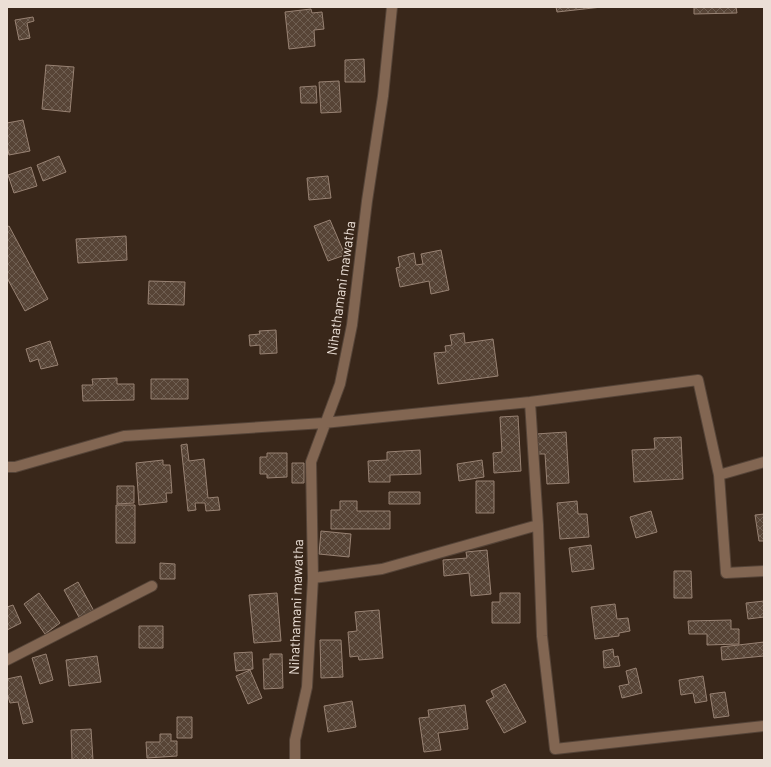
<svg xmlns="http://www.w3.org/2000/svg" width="771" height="767" font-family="Barlow,sans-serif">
<defs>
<pattern id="building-cross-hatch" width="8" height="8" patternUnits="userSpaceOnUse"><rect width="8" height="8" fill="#574436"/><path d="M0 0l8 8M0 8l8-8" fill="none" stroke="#6f5f52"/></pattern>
</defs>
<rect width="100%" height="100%" fill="#39271a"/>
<path fill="url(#building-cross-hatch)" stroke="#988273" d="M556,7h46l-45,5z
M694,7h42l1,6 -43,1z
M311,9l1,4 10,-1 2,17 -10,1 1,16 -26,3 -4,-37z
M33,17l1,4 -7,2 3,15 -11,2 -4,-20z
M364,59l1,23h-20v-22z
M46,65l28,2 -4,45 -28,-3z
M339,81l2,31 -20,1 -2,-31z
M316,86l1,17h-16l-1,-16z
M23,120l7,31 -21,4 -2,-10v-22z
M59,156l7,16 -23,9 -6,-16z
M31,167l6,19 -23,7 -6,-18z
M328,176l3,22 -22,2 -2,-22z
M330,220l15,35 -17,6 -14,-35z
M9,226l39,73 -23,12 -18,-33v-51z
M126,236l1,24 -49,3 -2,-24z
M441,250l8,40 -18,4 -2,-13 -29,6 -4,-19 4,-1 -2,-10 16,-4 2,12 7,-1 -2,-10z
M149,281l36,1 -1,23 -36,-1z
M276,330l1,23 -17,1v-9l-10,1 -1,-11 11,-1 -1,-3z
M464,333l1,10 28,-4 5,37 -60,8 -4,-31 12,-1 -1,-6 7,-1 -2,-10z
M50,341l8,24 -17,4 -3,-10 -8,3 -4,-13z
M117,378v6h17v16l-51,1 -1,-16h11l-1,-6z
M151,379h37v20h-37z
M518,416l3,55 -27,2 -1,-20 9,-1 -2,-35z
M566,432l3,51 -22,1 -2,-30h-8l-1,-20z
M681,437l2,42 -49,3 -2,-32 23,-1 -1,-11z
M187,444l2,17 15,-2 4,39 10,-1 2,13 -14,1 -1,-8h-10l1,7 -8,1 -7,-66z
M420,450l1,24 -31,1v7h-21l-1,-21 19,-1v-8z
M267,453h20v24l-20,1v-4h-7v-17h7z
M163,460v5h7l2,28h-6l1,9 -28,3 -3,-42z
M482,460l2,17 -25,4 -2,-17z
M292,463h12v20h-12z
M476,481h18v32h-18z
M117,486h17v17l-17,1z
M389,492h31v12h-31z
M340,501h17v10h33v18h-59v-19h9z
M577,501l1,13h9l2,23 -29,2 -3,-36z
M116,505h19v38h-19z
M651,511l6,21 -21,6 -6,-21z
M764,514v27h-5l-4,-26z
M321,531l30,3 -2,23 -30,-3z
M591,545l3,24 -22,3 -3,-24z
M487,550l4,44 -20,2 -2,-23 -25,3 -1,-16 24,-2 -1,-6z
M160,563l15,1v15h-15z
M674,571h17l1,27h-18z
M78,582l16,29 -14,8 -16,-29z
M39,593l21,30 -15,11 -21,-30z
M277,593l4,48 -27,2 -5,-48z
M500,593h20v30h-28v-21h8z
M764,601v16l-16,2 -2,-16z
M615,604l2,15 11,-1 2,13 -11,2v3l-24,3 -4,-32z
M13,605l8,18 -14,7v-23z
M379,610l4,48 -24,2 -1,-4 -8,1 -2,-25 9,-1 -2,-19z
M731,620v9h8v15l-32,1v-11h-18l-1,-13z
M139,626h24v22h-24z
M320,640h21l2,37 -22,1z
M764,642v14l-42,4 -1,-13z
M613,649l1,8 4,-1 2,10 -16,2 -1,-17z
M252,652l1,17 -17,2 -2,-18z
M46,654l7,26 -13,4 -8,-26z
M270,654h12l1,34 -19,1 -1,-30h7z
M97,656l4,26 -32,4 -3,-26z
M636,668l6,25 -20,5 -3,-12 10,-2 -3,-13z
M250,670l12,28 -14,6 -12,-28z
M21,676l12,46 -10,2 -5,-22 -8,1 -3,-10v-14z
M703,676l4,25 -12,2 -2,-10 -12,2 -2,-15z
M505,684l21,38 -22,11 -18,-32 8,-4 -3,-6z
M725,692l4,24 -15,2 -4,-24z
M352,701l4,26 -28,5 -4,-26z
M465,705l3,24 -30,4 3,17 -17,2 -5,-34 10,-1 -1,-7z
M177,717h15v21h-15z
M91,729l2,31h-21l-1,-30z
M160,734h11v7h6v15l-30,2 -1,-16h14z"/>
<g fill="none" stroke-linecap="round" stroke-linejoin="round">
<g stroke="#554438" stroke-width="12">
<path id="minor" d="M530,402l8,123 4,111 13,113 209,-23
M7,467h8l109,-31 200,-13 206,-21 168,-22 21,95 7,98 38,-2
M719,475l45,-13
M313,578l69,-9 156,-44
M7,660l145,-74
M295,760v-20l12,-53 6,-109 -2,-116 29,-78 12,-59 15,-124 16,-105 9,-89"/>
</g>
<use href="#minor" stroke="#826652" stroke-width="10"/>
</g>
<g text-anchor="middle" stroke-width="3" stroke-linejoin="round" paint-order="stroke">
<g font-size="14" fill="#ebdfd6" stroke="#39271a">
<text transform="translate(341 288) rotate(-82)" y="5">Nihathamani mawatha</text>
<text transform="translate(296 607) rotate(-88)" y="5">Nihathamani mawatha</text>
</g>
</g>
<rect width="771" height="767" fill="none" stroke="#ebdfd6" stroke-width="16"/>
</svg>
